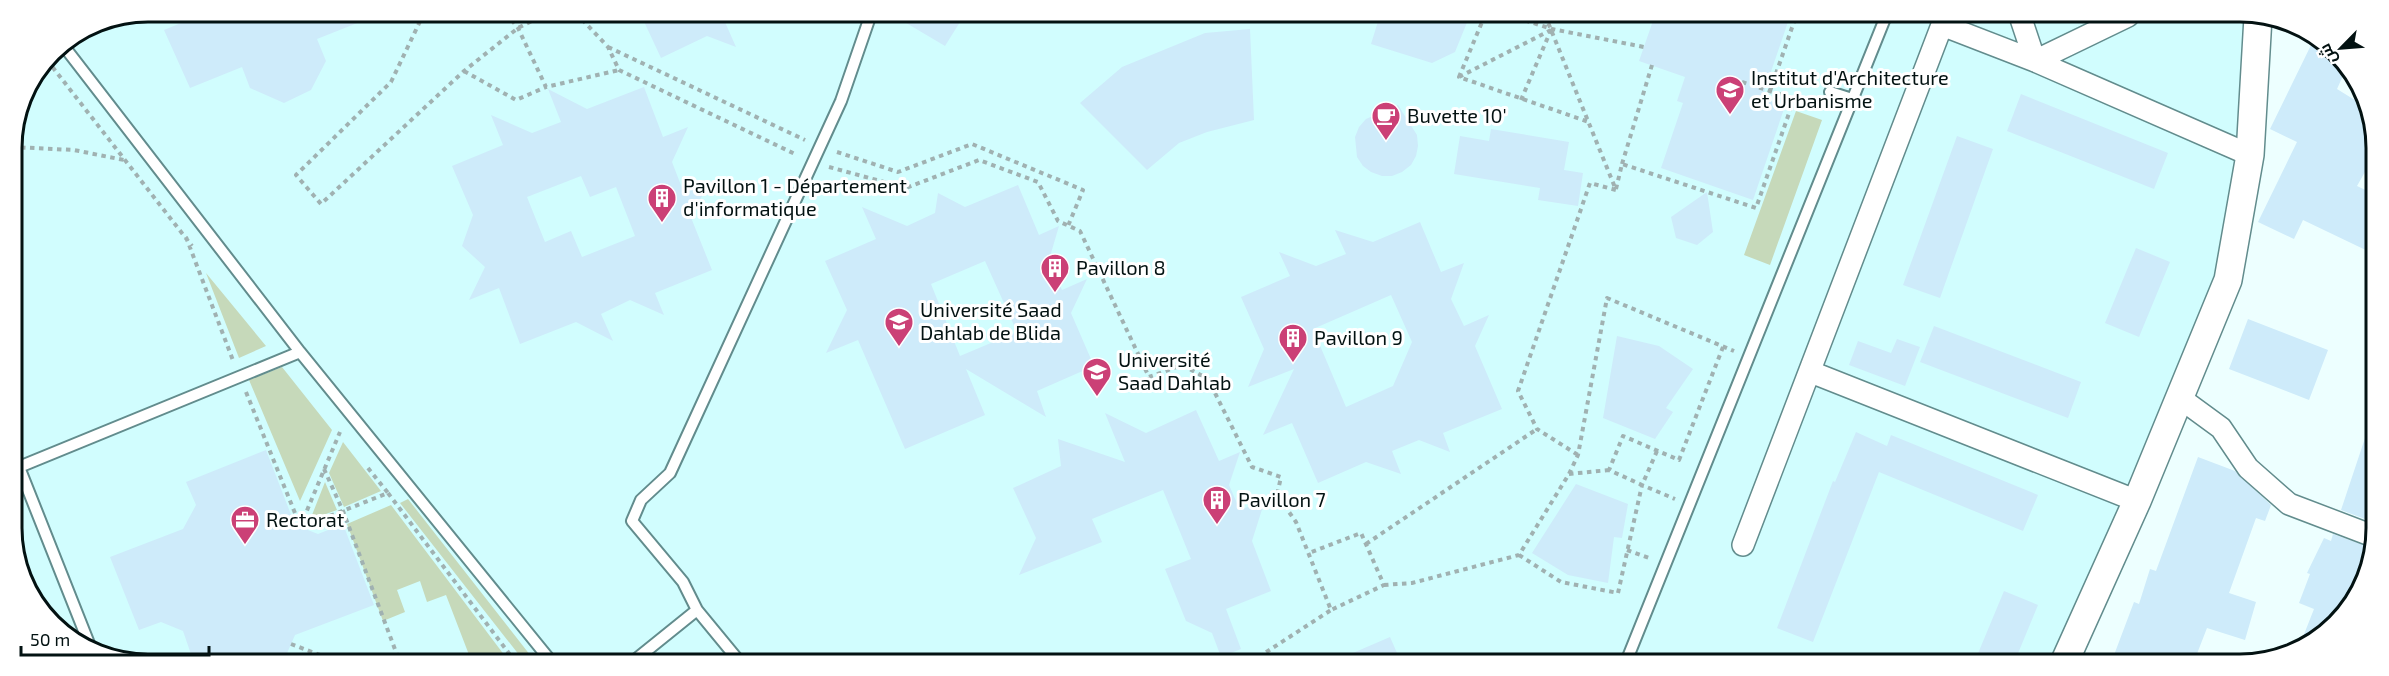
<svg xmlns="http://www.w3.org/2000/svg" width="2389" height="676" font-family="'Exo 2',Cairo,sans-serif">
<rect width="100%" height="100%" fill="#edffff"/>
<path fill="#d1fdfe" d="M149,12l2109,5 -30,263 -163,383 -1951,-4 -62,-35 -37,-70 -3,-414 11,-44 29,-44 45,-30z"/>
<path fill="#c6d9ba" d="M1796,111l26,9 -52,145 -26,-10z
M206,273l60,73 -27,12z
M282,367l50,63 -32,71 -51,-121z
M343,442l38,49 -37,16 -15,-34z
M325,482l12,28 -22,8 -3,-3z
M408,499l126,161h-11l-123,-157z
M391,505l117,155h-37l-25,-65 -19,7 -7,-21 -23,9 8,22 -22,9 -36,-97z"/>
<path fill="#ceebfa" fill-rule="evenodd" d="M176,12h204v2l-63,25 9,22 -15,29 -27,13 -34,-15 -8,-21 -52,21 -26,-58 17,-7z
M640,13h81l15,34 -29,-11 -46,22z
M891,14h74l-20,32z
M1380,15h75l13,5 -13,32 -23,11 -61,-19z
M1655,15l135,1 -28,82 23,8 -32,94 -92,-32 22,-65 -6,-2 8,-24 -46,-16z
M1250,29l4,91 -47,12 -28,11 -32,27 -67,-67 42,-36 83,-34z
M2314,39l23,13 9,17 -9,20 29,18 8,15v34l-17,30 17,8v60l-71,-34 -9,19 -36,-17 39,-80 -27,-13z
M644,87l19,50 25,-10 -16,35 12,31 27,-11 -21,33 22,55 -57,23 9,22 -34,-15 -29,14 12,27 -37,-19 -56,22 -21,-56 -30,12 16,-33 -23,-21 11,-31 -21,-49 51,-21 -12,-30 41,18 29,-11 -13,-33 39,20zM581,176l9,21 26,-10 19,49 -53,21 -11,-26 -26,11 -18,-45z
M2021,94l147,59 -14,36 -147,-58z
M1398,105l19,30 1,11 -2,10 -5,9 -9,7 -10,4h-10l-11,-4 -8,-6 -6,-9 -2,-20 4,-10 7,-8z
M1491,129l78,13 -5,28 19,3 -5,33 -40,-6 2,-12 -86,-14 6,-38 29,5z
M1957,136l36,13 -53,149 -37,-13z
M1018,185l21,50 20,-9 -10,34 13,30 25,-11 -16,34 23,53 -57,25 9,26 -80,-48 19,46 -80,34 -47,-109 -32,13 21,-43 -22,-49 51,-22 -14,-32 45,19 28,-13 3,-20 27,14zM985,261l32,71 -57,24 -29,-72z
M1707,192l6,40 -16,13 -21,-7 -5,-21z
M1420,222l21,50 23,-9 -13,36 13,27 25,-11 -14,31 27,63 -59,24 7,19 -31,-12 -27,11 9,23 -35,-12 -48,21 -26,-60 -29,12 31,-66 -46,18 16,-38 -23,-52 49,-21 -11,-24 37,14 30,-12 -11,-24 38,12zM1391,295l21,47 -19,44 -47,21 -33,-78z
M2136,248l34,14 -31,75 -34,-14z
M2248,319l80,31 -19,50 -80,-31z
M1934,326l147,56 -13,36 -148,-56z
M1617,336l42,10 34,23 -27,39 7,4 -18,27 -52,-21z
M1897,339l23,8 -15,39 -56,-21 9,-24 33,12z
M1196,410l23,51 21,-9 -11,33 11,25 25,-10 -13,41 19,50 -45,18 15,40 -20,8 -9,-24 -26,-12 -21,-52 26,-10 -28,-69 -71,29 10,23 -83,33 17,-37 -23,-50 48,-22 -3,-27 67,23 -20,-49 41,20z
M2369,426h4v96l-32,-12z
M1856,432l31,14 4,-11 147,60 -15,36 -144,-59 -66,170 -36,-14 56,-147 2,1z
M266,450l29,75 23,9 25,-10 31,81 -79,30 -11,25h-91l-10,-29 -22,-9 -22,8 -29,-73 73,-28 13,-24 -10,-23z
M2198,457l37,14 36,34 -6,16 -9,-3 -27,75 27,9 -11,38 -38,-12 -14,36 -82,-1 23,-61 5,2 11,-35 6,2z
M1576,484l52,20 -6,34 -8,-1 -6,46 -40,-8 -36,-22z
M2333,534l39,14v14l-42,68 -29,12 13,-33 -15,-6 11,-29 -3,-1 17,-35 7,3z
M2004,591l34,14 -24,58h-40z
M1390,637l11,25h-69z"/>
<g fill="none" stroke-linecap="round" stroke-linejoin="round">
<g stroke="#628c8d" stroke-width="14">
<path id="service" d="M63,45l237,307 250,308
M1830,92l22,7
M697,610l-14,-28 -51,-61 9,-21 29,-27 171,-372 30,-87
M90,646l-71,-179 281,-115
M635,660l62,-50 42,51
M1626,662l260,-646"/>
</g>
<g stroke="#628c8d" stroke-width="24">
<path id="minor" d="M1945,16l-3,9 93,36 215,94
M2020,16l15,45 93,-45
M1811,372l326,129
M2180,398l41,30 27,40 41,36 84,32
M1743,545l199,-520"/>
</g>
<g stroke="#628c8d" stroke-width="30">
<path id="tertiary" d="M2064,663l73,-162 91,-221 22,-125 8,-138"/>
</g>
<path stroke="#a0b1b1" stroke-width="4" stroke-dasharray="4.5 4.5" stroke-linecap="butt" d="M424,13l-33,69 -95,93 25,29 143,-133 54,-43 30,-15
M506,13l12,15 28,59 73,-17
M576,13l32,34 11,23 178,85
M1485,15l-26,62 130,45
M1508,15l44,14 92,18
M1545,15l71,175 -26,-7 -72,208 19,38 41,26
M608,47l197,93
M47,60l145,186
M464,71l52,29 30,-13
M1459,77l92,-47
M1742,82l80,26
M1770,91l26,-75
M1521,100l30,-70
M12,147l62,3 50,10
M837,152l61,20 74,-28 111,46 -15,36
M1622,164l30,-99
M829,167l77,21 73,-28 59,22 20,39 22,10 69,146 33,-12 26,14 44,88 29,10 -4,18 19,27 35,88 53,-25 -23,-52 -52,20
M1616,189l6,-25 134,44 38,-109
M186,237l48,126
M246,392l51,126 15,5 76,-30 -20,-25
M1657,451l-15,34 -33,-15 14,-34 56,24 44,-113
M324,469l19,42 56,149
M1569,474l40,-4
M388,493l126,167
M300,527l40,-95
M1366,544l171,-115
M1627,550l22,8
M1519,555l42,27 57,11 24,-108 33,14
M1384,585l28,-2 107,-28 50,-81 9,-19 29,-157 127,53
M291,644l42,16
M1251,662l80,-52"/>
<use href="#service" stroke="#fff" stroke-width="10"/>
<use href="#minor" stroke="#fff" stroke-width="21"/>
<use href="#tertiary" stroke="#fff" stroke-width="27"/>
</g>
<defs>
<g id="university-pin" transform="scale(1.5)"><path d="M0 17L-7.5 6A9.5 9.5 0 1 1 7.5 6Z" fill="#cb4076" stroke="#fff"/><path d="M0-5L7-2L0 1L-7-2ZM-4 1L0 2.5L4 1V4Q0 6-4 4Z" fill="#fff"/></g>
<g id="cafe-pin" transform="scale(1.5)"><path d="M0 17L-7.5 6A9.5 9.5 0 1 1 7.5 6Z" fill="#cb4076" stroke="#fff"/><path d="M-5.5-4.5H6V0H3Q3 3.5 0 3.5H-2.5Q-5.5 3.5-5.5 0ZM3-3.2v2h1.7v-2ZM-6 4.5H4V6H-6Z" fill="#fff"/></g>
<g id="building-pin" transform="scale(1.5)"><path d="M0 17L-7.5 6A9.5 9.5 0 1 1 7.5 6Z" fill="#cb4076" stroke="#fff"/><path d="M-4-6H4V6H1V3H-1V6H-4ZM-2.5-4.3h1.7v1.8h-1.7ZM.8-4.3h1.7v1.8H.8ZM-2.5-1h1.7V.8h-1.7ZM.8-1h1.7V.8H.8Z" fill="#fff"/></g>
<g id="office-pin" transform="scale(1.5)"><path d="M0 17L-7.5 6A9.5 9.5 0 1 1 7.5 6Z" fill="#cb4076" stroke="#fff"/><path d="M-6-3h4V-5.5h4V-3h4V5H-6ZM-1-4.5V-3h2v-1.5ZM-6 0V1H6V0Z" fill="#fff"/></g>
</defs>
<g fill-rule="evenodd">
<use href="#university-pin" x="1730" y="90"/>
<use href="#cafe-pin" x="1386" y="116"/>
<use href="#building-pin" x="662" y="198"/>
<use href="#building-pin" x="1055" y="268"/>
<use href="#university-pin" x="899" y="322"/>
<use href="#building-pin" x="1293" y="338"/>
<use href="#university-pin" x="1097" y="372"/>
<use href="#building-pin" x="1217" y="500"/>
<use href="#office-pin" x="245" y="520"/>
</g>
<g text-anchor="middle" stroke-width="6" stroke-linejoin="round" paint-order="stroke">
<g font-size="20" fill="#031212" stroke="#fff" text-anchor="start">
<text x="1751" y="85">Institut d'Architecture<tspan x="1751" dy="23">et Urbanisme</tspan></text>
<text x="1407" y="123">Buvette 10'</text>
<text x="683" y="193">Pavillon 1 - Département<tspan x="683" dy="23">d'informatique</tspan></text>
<text x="1076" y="275">Pavillon 8</text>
<text x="920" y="317">Université Saad<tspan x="920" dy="23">Dahlab de Blida</tspan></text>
<text x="1314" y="345">Pavillon 9</text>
<text x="1118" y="367">Université<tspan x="1118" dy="23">Saad Dahlab</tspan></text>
<text x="1238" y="507">Pavillon 7</text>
<text x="266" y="527">Rectorat</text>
</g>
</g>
<path d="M0 0H2389V676H0ZM148 22H2240A126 126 0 0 1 2366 148V528A126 126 0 0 1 2240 654H148A126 126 0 0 1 22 528V148A126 126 0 0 1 148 22Z" fill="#fff" fill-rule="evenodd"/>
<path fill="none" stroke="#031212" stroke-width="3" d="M148 22H2240A126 126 0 0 1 2366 148V528A126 126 0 0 1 2240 654H148A126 126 0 0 1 22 528V148A126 126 0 0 1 148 22Z"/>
<g transform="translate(2341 48) rotate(245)" stroke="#ffffff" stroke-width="4.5" paint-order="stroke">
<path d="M0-4.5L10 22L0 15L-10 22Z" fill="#031212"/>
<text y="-9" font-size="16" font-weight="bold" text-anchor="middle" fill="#031212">ش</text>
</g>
<path d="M21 646v9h188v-9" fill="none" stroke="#031212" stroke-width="3"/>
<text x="30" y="646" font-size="18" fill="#031212" stroke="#ffffff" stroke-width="4.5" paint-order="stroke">50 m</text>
</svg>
